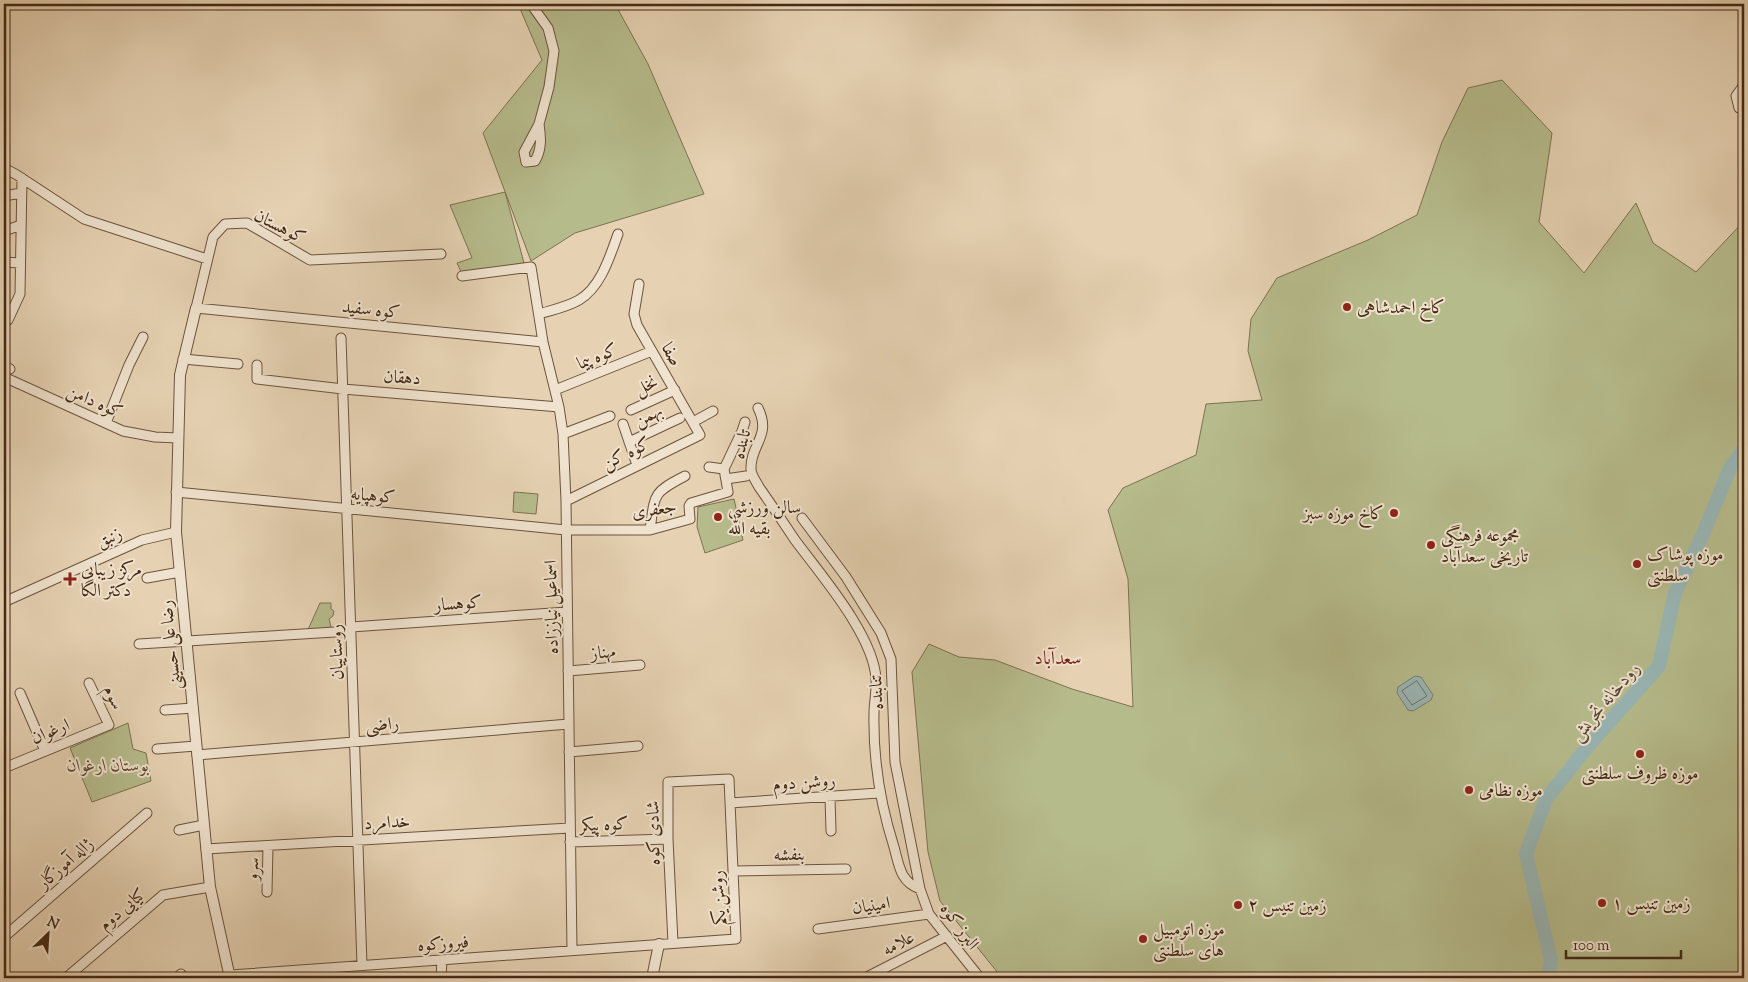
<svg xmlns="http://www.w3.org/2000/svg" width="1748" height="982" font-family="'Sorts Mill Goudy',Amiri,serif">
<rect width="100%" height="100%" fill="#e6d2b3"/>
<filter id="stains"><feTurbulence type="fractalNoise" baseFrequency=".004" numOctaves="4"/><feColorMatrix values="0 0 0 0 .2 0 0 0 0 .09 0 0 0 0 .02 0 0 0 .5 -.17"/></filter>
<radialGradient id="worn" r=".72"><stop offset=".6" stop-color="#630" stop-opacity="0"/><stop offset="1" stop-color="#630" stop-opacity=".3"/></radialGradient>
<path fill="#b6bb8c" stroke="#7e7250" d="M518,4h97l33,60 56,130 -129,39 -44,28 -48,-128 59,-73z
M1502,80l50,53 -13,89 45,51 52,-70 17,40 43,29 48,-51v757h-742l-62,-77 -12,-49 -16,-180 17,-28 30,13 36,3 77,29 61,18 -5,-128 -20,-69 15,-22 73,-33 10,-51 56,-4 -14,-49 3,-32 26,-41 91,-38 49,-25 25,-73 26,-54z
M505,192l19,71 -62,11 -5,-11 15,-5 -22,-53z
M514,492l24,2 -2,20 -23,-2z
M734,499l9,41 -38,13 -8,-26 1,-20z
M320,603h11v6l3,2 -1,5 -4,3 2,8 -25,7z
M128,723l5,26 13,4 5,28 -59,21 -22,-54z"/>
<path fill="#99b6b5" stroke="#777e75" d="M1415,676l6,1 12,18 -2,5 -18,11 -5,-1 -11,-17 1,-6z"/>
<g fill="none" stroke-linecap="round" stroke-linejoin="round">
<path stroke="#6f7065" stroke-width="1" d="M1417,681l10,15 -15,9 -10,-14z"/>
<path stroke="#99b6b5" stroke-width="14" d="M1548,978l3,-18 -25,-106 20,-55 43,-54 70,-79 16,-73 28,-59 27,-66 14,-19"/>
<g stroke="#6d533c" stroke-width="11">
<path id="minor" d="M531,4l17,24 6,23 -5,36 -10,37 -15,28 2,10 9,-1c7,-12 6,-24 4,-37
M1739,108l-3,-12 8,-11
M4,168l13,7 67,44 123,40
M4,196l17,-3
M4,231l17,-6
M441,254l-131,6 -63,-37 -22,1 -12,13 -17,71 347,34
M4,262l16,1
M462,276l69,-9 12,75 16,65 4,27 3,67 6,449
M539,314c13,-4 28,-7 40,-14 22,-13 31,-44 39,-66
M4,323l4,-3 12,-26 2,-116
M341,338l21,627
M183,359l55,5
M4,365l6,4
M257,365v14l86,10 216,18
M4,377l119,54 32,6 23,1
M555,390l97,-39
M758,408c14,28 -8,37 -7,61 0,6 5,12 8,18 12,17 24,35 36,53 26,35 79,96 81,139 1,11 -2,23 -2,34 -1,46 6,90 20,134 5,18 6,35 26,42
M631,410l44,-20
M693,422l20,-11
M106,423l23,-58 14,-28
M623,424l14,41
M563,434l47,-18
M629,442l51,-24
M709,467l15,2
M726,479l20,-3
M176,492l390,38h84l40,-11 -1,-13 2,-3 37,-11 -4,-23 18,-38 3,-9
M566,501l134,-66 -63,-110 -3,-11 5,-30
M802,518l44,59 35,56 10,26 4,103 25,127 9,25 51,64
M650,530c5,-36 2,-37 35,-54
M147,578l33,-6
M4,602l138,-62 34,-8
M351,627l216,-15
M139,644l212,-13
M568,671l72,-6
M20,693l25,58
M165,710l28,-2
M157,749l39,-3
M569,752l69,-6
M197,755l372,-31
M4,768l105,-43 -20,-42
M830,797l1,34
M730,803l149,-10
M179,830l25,-5
M570,842l98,-3
M206,849l364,-21
M733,871l113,-2
M267,892l1,-46
M818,929l111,-15
M4,937l143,-124
M230,975c168,-12 337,-24 506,-36l-7,-160 -61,3v57l5,104
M66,978l97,-83 47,-8
M176,978l5,-4
M441,978l1,-18
M631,978h21
M865,978l82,-42"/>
</g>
<g stroke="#6d533c" stroke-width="12">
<path id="tertiary" d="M196,308l-16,67 -4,157 34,355 20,91
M652,978l7,-34"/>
</g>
<use href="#minor" stroke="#efe2ce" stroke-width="9"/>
<use href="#tertiary" stroke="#efe2ce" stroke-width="10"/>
</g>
<g fill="#8f2418" stroke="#efe2ce" stroke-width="2">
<circle cx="1347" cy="307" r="5"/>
<circle cx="1394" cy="513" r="5"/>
<circle cx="718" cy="517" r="5"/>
<circle cx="1431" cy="545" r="5"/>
<circle cx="1637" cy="564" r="5"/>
<path d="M67.5 571.5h5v5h5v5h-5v5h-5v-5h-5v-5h5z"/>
<circle cx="1640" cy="754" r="5"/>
<circle cx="1469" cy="790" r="5"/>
<circle cx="1602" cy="903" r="5"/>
<circle cx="1238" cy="905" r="5"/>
<circle cx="1143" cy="939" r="5"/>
</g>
<g text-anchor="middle" stroke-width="4" stroke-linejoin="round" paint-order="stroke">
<g font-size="18" fill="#452915" stroke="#efe2ce">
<text transform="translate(280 226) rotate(27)" y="6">کوهستان</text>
<text transform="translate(371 309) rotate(6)" y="6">کوه سفید</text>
<text transform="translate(672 354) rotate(60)" y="6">صفا</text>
<text transform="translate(597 356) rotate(-22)" y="6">کوه پیما</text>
<text transform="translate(402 377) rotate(4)" y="6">دهقان</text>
<text transform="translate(646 385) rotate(-24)" y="6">نخل</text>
<text transform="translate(95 401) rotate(24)" y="6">کوه دامن</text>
<text transform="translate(648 415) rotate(-26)" y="6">بهمن</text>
<text transform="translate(741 444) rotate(-76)" y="6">تابنده</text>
<text transform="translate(626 453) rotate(-26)" y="6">کوه کن</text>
<text transform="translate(373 495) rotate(5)" y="6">کوهپایه</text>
<text transform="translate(654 509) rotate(-8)" y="6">جعفری</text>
<text transform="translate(109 537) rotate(-25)" y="6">زنبق</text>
<text transform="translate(458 603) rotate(-4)" y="6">کوهسار</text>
<text transform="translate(551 607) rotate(-91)" y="6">اسماعیل نیاززاده</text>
<text transform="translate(170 645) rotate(-96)" y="6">رضا علی حسینی</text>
<text transform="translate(336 652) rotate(-92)" y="6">روستاییان</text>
<text transform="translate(603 652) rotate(-5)" y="6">مهناز</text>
<text transform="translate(876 692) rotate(-93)" y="6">تنابنده</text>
<text transform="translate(114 697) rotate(65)" y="6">سوم</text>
<text transform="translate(382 724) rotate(-5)" y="6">راضی</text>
<text transform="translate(50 731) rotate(-22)" y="6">ارغوان</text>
<text transform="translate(804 782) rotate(-4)" y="6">روشن دوم</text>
<text transform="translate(387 822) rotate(-3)" y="6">خدامرد</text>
<text transform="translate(604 824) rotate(-2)" y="6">کوه پیکر</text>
<text transform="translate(653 833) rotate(-91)" y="6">شادی کوه</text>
<text transform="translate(789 854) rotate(-1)" y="6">بنفشه</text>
<text transform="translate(65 863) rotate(-41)" y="6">ژاله آموزگار</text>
<text transform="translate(252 869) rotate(-88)" y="6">سرو</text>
<text transform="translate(718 898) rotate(-93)" y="6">روشن یکم</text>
<text transform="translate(871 905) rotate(-8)" y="6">امینیان</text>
<text transform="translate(122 909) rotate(-40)" y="6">کیایی دوم</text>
<text transform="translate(960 926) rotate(54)" y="6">البرز کوه</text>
<text transform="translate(443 943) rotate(-4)" y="6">فیروزکوه</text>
<text transform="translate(898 943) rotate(-27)" y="6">علامه</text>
</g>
<g font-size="18" fill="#452915" stroke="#efe2ce" text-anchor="start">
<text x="1357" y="313">کاخ احمدشاهی</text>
<text x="728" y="513">سالن ورزشی<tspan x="728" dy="21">بقیه الله</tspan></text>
<text x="1384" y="519" text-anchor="end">کاخ موزه سبز</text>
<text x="1441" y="541">مجموعه فرهنگی<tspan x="1441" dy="21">تاریخی سعدآباد</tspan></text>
<text x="1647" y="560">موزه پوشاک<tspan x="1647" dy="21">سلطنتی</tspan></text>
<text x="81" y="575">مرکز زیبایی<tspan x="81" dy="21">دکتر الگا</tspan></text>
<text x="1640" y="779" text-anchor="middle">موزه ظروف سلطنتی</text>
<text x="1479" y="796">موزه نظامی</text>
<text x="1612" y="909">زمین تنیس ۱</text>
<text x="1248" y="911">زمین تنیس ۲</text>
<text x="1153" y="935">موزه اتومبیل<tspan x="1153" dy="21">های سلطنتی</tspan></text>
</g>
<g font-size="18" font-style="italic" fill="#5c462d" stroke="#efe2ce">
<text x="108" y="771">بوستان ارغوان</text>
</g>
<g font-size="19" fill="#7a1f14" stroke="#efe2ce">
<text x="1058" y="664">سعدآباد</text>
</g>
<g font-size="19" font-style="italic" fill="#564535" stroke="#efe2ce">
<text transform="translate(1604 701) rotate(-50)" y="7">رودخانه تجریش</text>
</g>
</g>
<rect width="1748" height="982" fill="none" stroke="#e6d2b3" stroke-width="20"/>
<rect x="5" y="5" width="1738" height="972" fill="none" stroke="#452915" stroke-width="2.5"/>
<rect x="10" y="10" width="1728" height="962" fill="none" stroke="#452915"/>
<g transform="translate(48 934) rotate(25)" stroke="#efe2ce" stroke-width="4" paint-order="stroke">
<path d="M0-4L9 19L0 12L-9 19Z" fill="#452915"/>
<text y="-8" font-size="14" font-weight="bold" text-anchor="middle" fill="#452915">N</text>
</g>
<path d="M1566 950v8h115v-8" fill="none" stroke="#452915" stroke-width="2.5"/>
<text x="1573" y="950" font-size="15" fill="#452915" stroke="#efe2ce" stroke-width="4" paint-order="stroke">100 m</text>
<rect width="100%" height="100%" filter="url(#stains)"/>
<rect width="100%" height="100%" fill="url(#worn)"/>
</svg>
